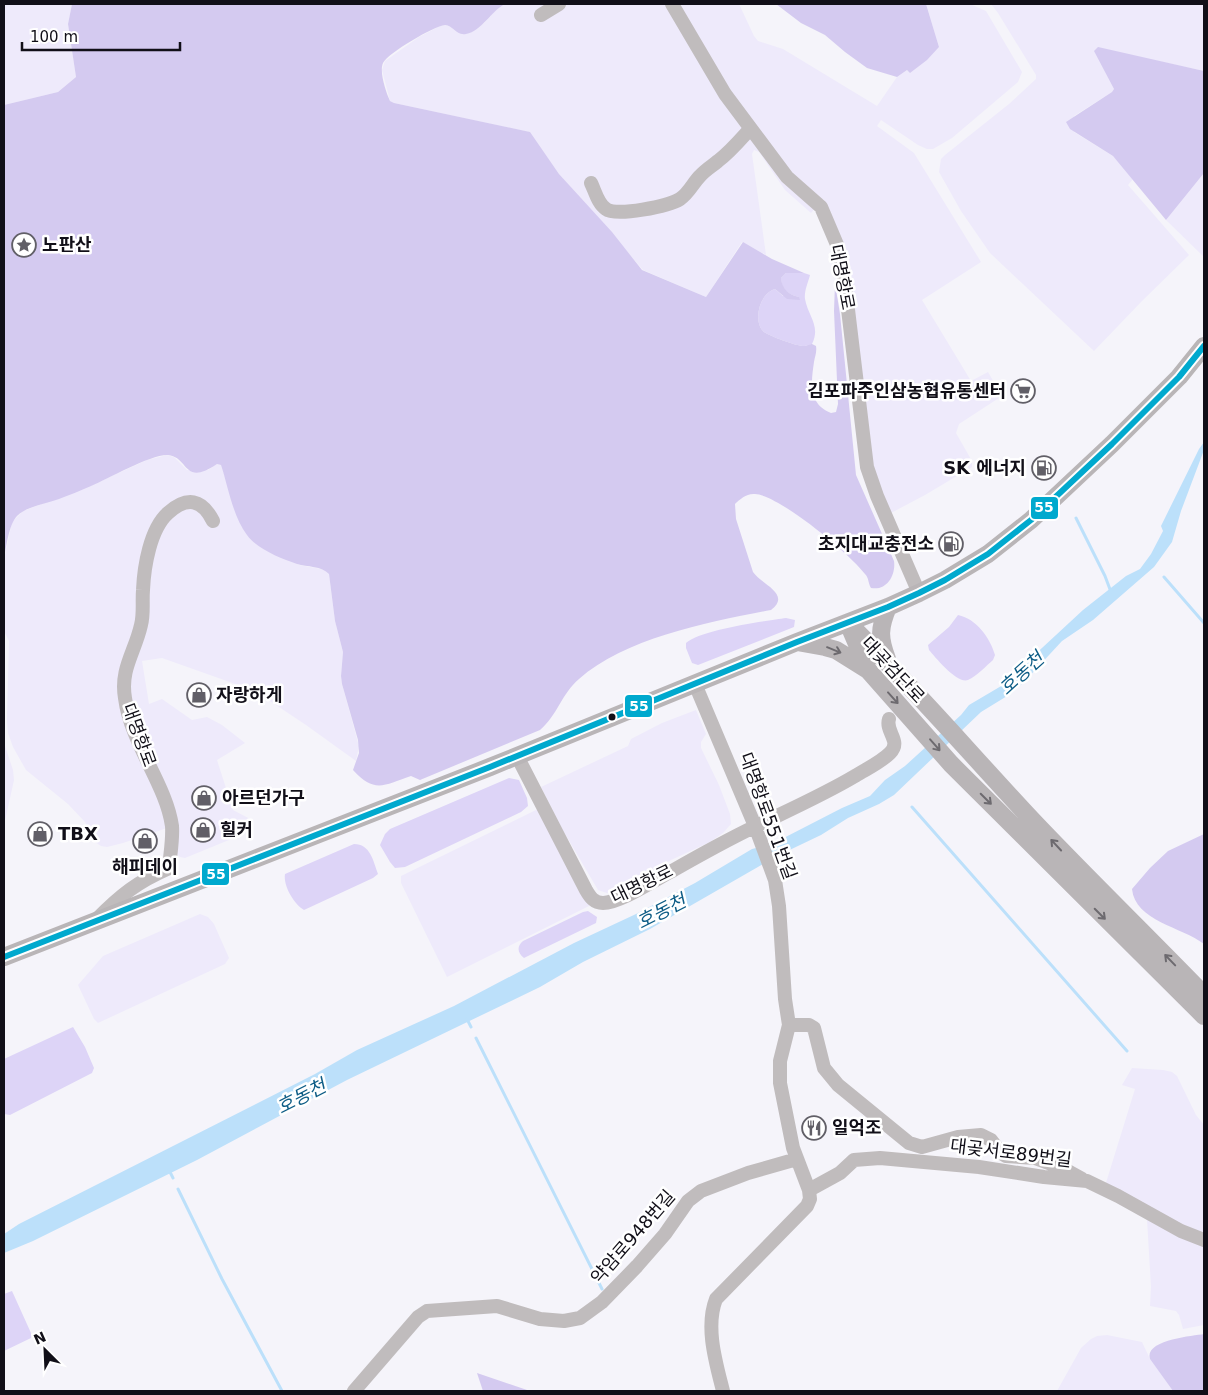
<svg xmlns="http://www.w3.org/2000/svg" width="1208" height="1395" font-family="'DejaVu Sans','Noto Sans KR',sans-serif">
<rect width="100%" height="100%" fill="#f5f4fa"/>
<path fill="#eeeafb" d="M4,4h68l-4,20 8,53 -18,15 -54,13z
M505,4h234l15,32 4,5 25,8 94,57 20,-29 10,-7 3,3 29,-26 -13,-43h44l16,7 36,61 -4,10 -66,56 -19,11h-6l-9,-4 -37,-25 -4,6 37,27 67,109 -59,38 49,81 17,-9 14,24 -43,28 -3,9 16,28v6l-47,28 -34,18 -18,-40 -31,-224 -16,-46 -3,-4 -12,14 -26,-23 -26,-38 -5,-2 -2,4 14,101 -24,-13 -36,55 -63,-27 -84,-96 -30,-42 -135,-29 -4,-2 -8,-31 3,-9 34,-24 19,-10 6,-2 5,1 15,8 7,-2 13,-9 14,-15z
M991,4h213v67l-106,-23 -3,3 19,38 -2,3 -38,24v16l39,24 11,11 9,12 -5,6 61,70 -47,46 -48,50 -104,-98 -29,-42 -22,-39 2,-13 4,-4 64,-51 27,-25v-4l-38,-62z
M1204,173v84l-38,-37z
M167,455l7,2 13,13h21l9,-6 4,1 21,62 12,15 45,23 22,4 5,1 3,4 6,47 8,31 -2,24 1,8 17,62 -3,15 -50,-36 -51,-34 -93,-33 -20,3 7,43 13,-5 30,21 15,-3 15,8 23,18 -28,17 16,50 21,11 -8,12 -61,25 -5,-1 -3,-3 -10,-26 -44,15 -16,4 -6,-1 -6,-4 -10,-20 -17,-18 -42,-34 -13,-23 -5,-14 -1,-13 2,-79 -4,-8 -1,19v-93l8,-37 11,-11 67,-25 57,-26z
M696,710l10,24 -5,8v6l18,37 11,29 1,10 -8,9 -13,9 -39,18 -34,20 -30,13 -9,-3 -37,-63 -20,-40 87,-41 3,-7 31,-16z
M4,743l9,27 1,10 -10,45z
M538,809l53,96 -144,72 -46,-94v-7z
M200,914l8,3 6,7 15,34 -4,6 -127,59 -4,-4 -16,-34 25,-29z
M1132,1068l31,2 9,2 5,4 19,39 8,10v112l-99,-51 30,-97 -13,-4z
M1147,1219l57,25v81l-21,4 -4,-14 -3,-4 -26,-5 1,-19z
M1107,1335l35,7 8,17 23,32h-116l24,-43 10,-9 6,-3z"/>
<path fill="#ddd4f7" d="M786,273h18l6,2c-2,8 -6,16 -5,24 3,17 16,27 7,45 -2,1 -5,2 -7,2 -7,1 -35,-10 -41,-14 -12,-11 -4,-39 11,-43l8,7 16,1c-10,-2 -18,-8 -18,-19z
M958,615c19,4 32,23 37,40l-2,5c-7,6 -16,16 -25,20 -11,4 -32,-22 -39,-30l-1,-5 21,-18z
M786,618l9,2 -1,7 -96,38 -6,-2 -6,-15v-5c14,-13 79,-22 100,-25z
M509,778l10,2 8,18 1,8 -7,6 -116,55 -10,1 -5,-6 -10,-17 5,-11 5,-5z
M354,844c16,0 19,16 24,30l-5,4 -69,32c-10,-6 -21,-24 -19,-36z
M588,911l9,6 -1,6 -66,32 -6,3c-6,-5 -8,-11 -1,-17l60,-29z
M73,1027l12,20 9,21 -2,5 -82,42 -6,-1v-55z
M12,1291l19,42v5l-27,13v-57z"/>
<path fill="#d4caf0" d="M72,4h433c-14,7 -23,27 -39,30 -10,2 -13,-9 -21,-9 -11,1 -57,28 -62,38 -4,9 3,29 7,38l4,2 136,29 29,42 53,58 30,38 64,27 37,-55 29,17 32,14h-18l-5,5c1,11 8,17 18,19l1,3 -13,-1 -12,-10c-15,4 -23,32 -11,43 6,4 34,15 41,14 1,0 6,-2 7,-2l4,2c1,6 -1,10 -2,16 -3,20 -6,42 17,51l5,-1 2,-8 -4,-93 1,-28 5,31 16,161 38,86c2,14 -7,30 -23,27 -3,-5 -2,-10 -6,-14 -15,-20 -86,-79 -110,-80 -8,-1 -15,5 -20,10l1,15 17,53c8,12 39,22 18,38 -59,11 -146,28 -192,69 -17,14 -22,37 -39,51l-120,50 -9,-4c-27,9 -36,18 -58,-6l6,-17 -1,-13 -16,-56 -1,-8 2,-24 -8,-31 -6,-47c-7,-8 -22,-7 -32,-10 -17,-6 -40,-15 -50,-29 -14,-18 -19,-49 -26,-70l-4,-1c-34,23 -28,-7 -49,-9 -17,-1 -60,24 -77,31 -11,5 -22,9 -32,13 -13,5 -32,7 -42,17 -8,8 -11,32 -13,43v-454l54,-13 18,-15 -8,-53z
M776,4h150l13,43 -12,13 -17,13 -3,-3 -10,7 -30,-9 -22,-16 -20,-17 -24,-12z
M1098,47l106,24v102l-38,47 -53,-64 -43,-27 -4,-7 46,-30 2,-3 -20,-38z
M1204,834v110c-22,-17 -69,-23 -72,-55l18,-21 18,-17z
M1204,1334v57h-31l-23,-32c-6,-19 42,-23 54,-25z
M477,1373l53,18h-47z"/>
<path fill="#bce0fa" d="M1204,442v8l-23,61 -9,31 -18,25 -61,53 -31,21 -37,40 -13,12 -31,19 -87,83 -15,9 -31,14 -27,17 -44,21 -127,73 -67,33 -43,25 -193,93 -150,80 -164,81 -29,12v-19l15,-10 296,-150 42,-24 97,-44 120,-63 62,-29 59,-31 57,-34 20,-5 70,-36 28,-12 15,-16 20,-14 56,-51 8,-10 39,-23 12,-10 9,-12 54,-50 43,-34 14,-7 11,-15 12,-23 -2,-5 38,-77z"/>
<g fill="none" stroke-linecap="round" stroke-linejoin="round">
<path stroke="#bce0fa" stroke-width="3" d="M1076,518l29,58 6,16
M1164,577l40,46
M912,807l215,244
M467,1019l4,8
M476,1038l126,251
M169,1170l4,8
M178,1189l44,90 60,112"/>
<path stroke="#c0bcbd" stroke-width="14" d="M672,4l53,90 62,83 34,30 17,40 5,21 24,199 10,29 42,97
M541,15l18,-11
M591,183c4,8 7,21 15,26 10,8 63,-3 74,-10 9,-6 13,-16 20,-23 5,-6 12,-10 18,-15 12,-9 22,-21 32,-32
M695,684l60,142 20,54 4,26 6,93 4,26 -9,36v22l13,65 16,42 1,9 -3,7 -91,93c-11,28 0,64 7,92
M517,756l69,134c4,7 8,13 17,13 17,0 53,-24 69,-32 28,-16 55,-31 84,-45 33,-16 67,-31 99,-50 11,-7 25,-13 35,-23 12,-12 -5,-21 -1,-34
M97,919c24,-24 40,-37 72,-51 1,-13 4,-28 3,-42 -6,-42 -41,-82 -47,-128 -5,-29 10,-46 16,-73 3,-11 1,-23 2,-35 1,-23 7,-61 25,-77 19,-17 34,-14 45,8
M789,1025h20l5,3 10,40 14,17 71,58 13,4 36,-10 23,-2 10,5 10,13 5,3 29,2 27,10 20,11
M809,1190l31,-17 14,-13 26,-2 99,9 65,10 43,4 31,15 63,35 23,9
M354,1391l64,-74 9,-6 70,-5 43,13 24,2 16,-3 22,-16 35,-36 28,-32 23,-33 13,-10 47,-18 49,-14"/>
<path stroke="#b9b5b7" stroke-width="18" d="M848,623l20,47 83,94 253,252
M853,628c63,62 121,130 181,194 56,59 114,115 170,173
M797,642l28,5 11,3 32,20
M887,659c-8,-21 -8,-31 1,-52
M4,957l486,-190 307,-125 91,-35 31,-14 26,-13 43,-26 43,-34 81,-76 67,-67 25,-31"/>
<g stroke="#fff" stroke-width="10">
<path id="bus-1" d="M4,957l486,-190 307,-125 91,-35 31,-14 26,-13 43,-26 43,-34 81,-76 67,-67 25,-31"/>
</g>
<use href="#bus-1" stroke="#00a9ce" stroke-width="6"/>
</g>
<defs><path id="oneway-shaft" d="M-6 0H5M1.5-3L5.5 0L1.5 3" fill="none" stroke-width="1.6" stroke-linecap="round" stroke-linejoin="round" transform="scale(1.25)"/></defs>
<g stroke="#6d6a6f">
<use href="#oneway-shaft" transform="translate(834 650) rotate(22)"/>
<use href="#oneway-shaft" transform="translate(893 698) rotate(48)"/>
<use href="#oneway-shaft" transform="translate(935 745) rotate(49)"/>
<use href="#oneway-shaft" transform="translate(986 799) rotate(45)"/>
<use href="#oneway-shaft" transform="translate(1056 845) rotate(-133)"/>
<use href="#oneway-shaft" transform="translate(1100 914) rotate(45)"/>
<use href="#oneway-shaft" transform="translate(1170 960) rotate(-134)"/>
</g>
<defs>
<g id="sight-ring" transform="scale(1.25)"><circle r="9.5" fill="#fff" stroke="#615f67" stroke-width="1.5"/><path d="M0-6L1.8-2.2L6-1.7L2.9 1.2L3.7 5.4L0 3.3L-3.7 5.4L-2.9 1.2L-6-1.7L-1.8-2.2Z" fill="#615f67"/></g>
<g id="supermarket-ring" transform="scale(1.25)"><circle r="9.5" fill="#fff" stroke="#615f67" stroke-width="1.5"/><path d="M-6-5.5h2.5l.6 2H6L4.5 2H-2.5L-4.4-4H-6ZM-1.5 3.2a1.3 1.3 0 1 0 .1 0ZM3 3.2a1.3 1.3 0 1 0 .1 0Z" fill="#615f67"/></g>
<g id="fuel-ring" transform="scale(1.25)"><circle r="9.5" fill="#fff" stroke="#615f67" stroke-width="1.5"/><path d="M-5.5-6h7V0h2V4h1.3V-2.5L3-4.5l.8-.8L6-3V5H2.5V1h-1V6h-7ZM-4.2-4.7v3.2H.2V-4.7Z" fill="#615f67"/></g>
<g id="shop-ring" transform="scale(1.25)"><circle r="9.5" fill="#fff" stroke="#615f67" stroke-width="1.5"/><path d="M-5-2.5h2.3a2.7 3.5 0 0 1 5.4 0H5L5.5 6h-11ZM-1.5-2.5h3a1.5 2.3 0 0 0-3 0Z" fill="#615f67"/></g>
<g id="restaurant-ring" transform="scale(1.25)"><circle r="9.5" fill="#fff" stroke="#615f67" stroke-width="1.5"/><path d="M-5-6h1v4h1v-4h1v4h1v-4h1v5L-1.5 .5V6h-2V.5L-5-1ZM5-6V6H3V1.5H1.5Q1.5-4 5-6Z" fill="#615f67"/></g>
</defs>
<g fill-rule="evenodd">
<use href="#sight-ring" x="24" y="245"/>
<use href="#supermarket-ring" x="1023" y="391"/>
<use href="#fuel-ring" x="1044" y="468"/>
<use href="#fuel-ring" x="951" y="544"/>
<use href="#shop-ring" x="199" y="695"/>
<use href="#shop-ring" x="204" y="798"/>
<use href="#shop-ring" x="203" y="830"/>
<use href="#shop-ring" x="40" y="834"/>
<use href="#shop-ring" x="145" y="841"/>
<use href="#restaurant-ring" x="814" y="1128"/>
</g>
<circle fill="#110f18" stroke="#fff" stroke-width="2" cx="612" cy="717" r="4.5"/>
<g text-anchor="middle" stroke-width="5" stroke-linejoin="round" paint-order="stroke">
<g font-size="18" font-weight="bold" fill="#110f18" stroke="#fff" text-anchor="start">
<text x="42" y="251">노판산</text>
<text x="1006" y="397" text-anchor="end">김포파주인삼농협유통센터</text>
<text x="1026" y="474" text-anchor="end">SK 에너지</text>
<text x="934" y="550" text-anchor="end">초지대교충전소</text>
<text x="216" y="701">자랑하게</text>
<text x="222" y="804">아르던가구</text>
<text x="220" y="836">힐커</text>
<text x="58" y="840">TBX</text>
<text x="145" y="873" text-anchor="middle">해피데이</text>
<text x="832" y="1134">일억조</text>
</g>
<g font-size="18" fill="#110f18" stroke="#fff">
<text transform="translate(842 277) rotate(79)" y="6">대명항로</text>
<text transform="translate(893 670) rotate(47)" y="6">대곶검단로</text>
<text transform="translate(139 735) rotate(70)" y="6">대명항로</text>
<text transform="translate(768 816) rotate(70)" y="6">대명항로551번길</text>
<text transform="translate(642 884) rotate(-26)" y="6">대명항로</text>
<text transform="translate(1011 1153) rotate(7)" y="6">대곶서로89번길</text>
<text transform="translate(633 1237) rotate(-49)" y="6">약암로948번길</text>
</g>
<g font-size="19" font-style="italic" fill="#0e5d86" stroke="#fff">
<text transform="translate(1021 673) rotate(-42)" y="7">호동천</text>
<text transform="translate(661 911) rotate(-27)" y="7">호동천</text>
<text transform="translate(301 1096) rotate(-27)" y="7">호동천</text>
</g>
</g>
<g stroke="#fff" stroke-width="2">
<rect x="1030" y="496" width="29" height="24" rx="5" fill="#00a9ce"/>
<rect x="624" y="694" width="29" height="24" rx="5" fill="#00a9ce"/>
<rect x="201" y="862" width="29" height="24" rx="5" fill="#00a9ce"/>
</g>
<g font-size="14" text-anchor="middle" font-weight="bold" fill="#fff">
<text x="1044" y="512">55</text>
<text x="639" y="711">55</text>
<text x="216" y="879">55</text>
</g>
<rect width="1208" height="1395" fill="none" stroke="#110f18" stroke-width="10"/>
<g transform="translate(45 1350) rotate(336)" stroke="#ffffff" stroke-width="4" paint-order="stroke">
<path d="M0-4L9 19L0 12L-9 19Z" fill="#110f18"/>
<text y="-8" font-size="14" font-weight="bold" text-anchor="middle" fill="#110f18">N</text>
</g>
<path d="M22 42v8h158v-8" fill="none" stroke="#110f18" stroke-width="2.5"/>
<text x="30" y="42" font-size="15" fill="#110f18" stroke="#ffffff" stroke-width="4" paint-order="stroke">100 m</text>
</svg>
